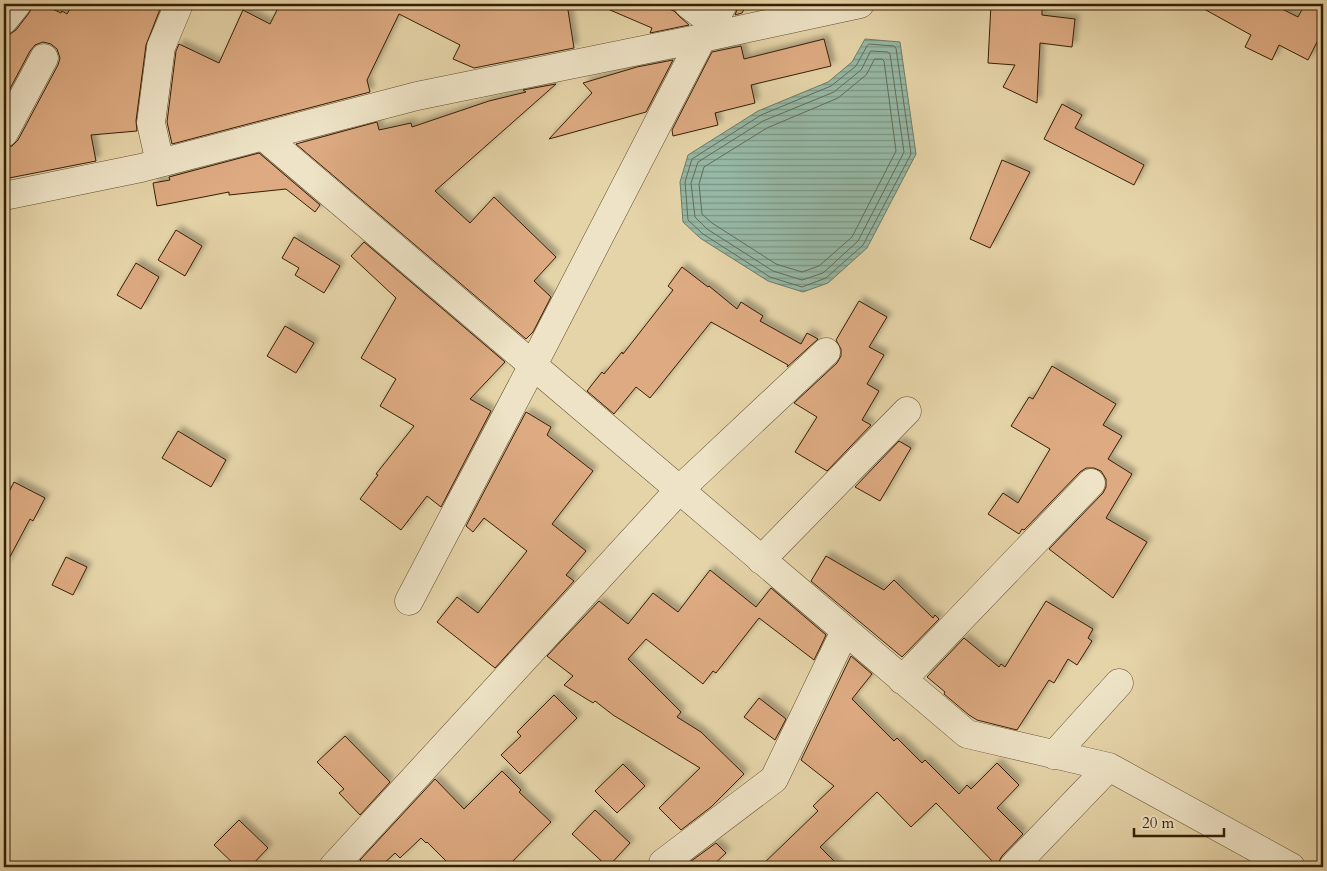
<svg xmlns="http://www.w3.org/2000/svg" width="1327" height="871" font-family="Cardo,serif">
<defs>
<pattern id="water-rules" width="6" height="5" patternUnits="userSpaceOnUse" patternTransform="scale(1.25)"><rect width="6" height="5" fill="#96b8a6"/><path d="M0 2.5h6" fill="none" stroke="#7b9585"/></pattern>
<filter id="shadow"><feDropShadow dx="4.5" dy="-4.5" stdDeviation="2.5" flood-color="#0004"/></filter>
</defs>
<rect width="100%" height="100%" fill="#e5d4a8"/>
<filter id="stains"><feTurbulence type="fractalNoise" baseFrequency=".004" numOctaves="4"/><feColorMatrix values="0 0 0 0 .2 0 0 0 0 .09 0 0 0 0 .02 0 0 0 .5 -.17"/></filter>
<radialGradient id="worn" r=".72"><stop offset=".6" stop-color="#630" stop-opacity="0"/><stop offset="1" stop-color="#630" stop-opacity=".3"/></radialGradient>
<path fill="url(#water-rules)" stroke="#707a65" d="M865,39l35,3 16,112 -49,94 -39,35 -25,9 -35,-11 -68,-43 -17,-16 -3,-40 8,-27 70,-44 70,-29 24,-20z"/>
<g fill="none" stroke-linecap="round" stroke-linejoin="round">
<path stroke="#666b55" stroke-width="1" d="M869,44l25,2 2,2 15,106 -48,91 -37,33 -24,9 -32,-10 -67,-43 -15,-14 -3,-38 7,-23 69,-44 70,-29 25,-20 11,-20z
M871,51l17,1 2,2 14,98 -46,89 -35,32 -21,7 -29,-9 -66,-42 -12,-12 -4,-34 7,-21 65,-41 71,-29 27,-22z
M875,59h7l2,2 12,90 -44,86 -33,29 -17,6 -26,-8 -64,-41 -10,-9 -3,-30 5,-17 63,-39 71,-30 28,-23z"/>
</g>
<path fill="#ddaa81" stroke="#371e04" filter="url(#shadow)" d="M32,4h10l19,9 1,-2 5,3 6,-10h89l-16,41 -10,76 1,10 -46,4 5,26 -92,18v-31l8,-2 6,-6 40,-75 2,-7 -3,-9 -6,-5 -8,-2 -8,3 -5,6 -26,49v-65l6,-1 6,-4 13,-17 3,-6z
M280,4h287l7,44 -100,20 -21,-9 7,-14 -61,-31 -32,66 3,12 -198,52 -5,-22 9,-71 3,-7 40,19 24,-53 27,14z
M596,4h60l18,7 5,5 10,9 -39,8 2,-5z
M739,4h8l-5,9 -7,2z
M991,4l51,2v9l33,4 -3,28 -32,-4 -3,60 -34,-16 12,-22 -27,-2z
M1195,4h77l26,13 7,-13h1l17,9v17l-15,30 -29,-15 -7,15 -27,-13 6,-12z
M824,39l7,27 -80,19 4,18 -40,10 3,12 -45,11 -1,-6 40,-78 29,-6 3,13z
M673,60l-27,52 -97,27 43,-46 -9,-10 54,-16z
M556,84l-121,107 35,32 24,-26 62,60 -22,24 17,16 -18,35 -7,7 -230,-195 81,-22 2,8 32,-7 1,4 77,-26 37,-9 -3,-2z
M1062,104l20,11 -7,13 69,37 -10,20 -90,-46z
M259,153l61,52 -5,7 -29,-23 -57,6v-3l-72,14 -4,-23 17,-3 -1,-3z
M1002,160l28,12 -40,76 -20,-9z
M176,230l26,16 -17,30 -27,-16z
M294,237l46,29 -16,27 -29,-18 4,-7 -17,-10z
M364,242l141,120 -35,37 21,12 -50,96 -14,-11 -26,34 -41,-31 18,-24 -2,-1 38,-48 -34,-20 16,-27 -35,-21 35,-60 -45,-42z
M136,263l23,14 -18,32 -24,-14z
M682,267l26,20 1,-1 28,23 4,-7 22,14 -3,5 41,23 6,-11 11,6 -31,28 1,-2 -77,-43 -61,76 -14,-11 -22,27 -27,-23 15,-19 2,2 18,-22 1,2 50,-64 -5,-4z
M859,301l28,16 -18,30 15,8 -17,29 12,7 -17,29 9,5 -44,46 -32,-19 22,-35 -23,-14 43,-40 4,-7v-7l-5,-9z
M285,326l29,17 -18,30 -29,-17z
M1052,366l64,38 -13,21 19,11 -14,23 24,15 -26,44 41,24 -34,56 -64,-49 54,-56 3,-6v-8l-5,-8 -7,-3h-8l-6,4 -56,58 -2,-1 -3,5 -31,-20 15,-21 15,10 32,-54 -39,-23 18,-29 4,2z
M526,412l25,15 -4,8 46,36 -41,53 34,27 -20,24 8,6 -79,87 -58,-46 20,-25 21,16 49,-62 -43,-33 -11,14 -7,-6z
M178,431l48,29 -15,27 -49,-29z
M899,441l12,7 -31,53 -25,-14z
M14,482l31,16 -12,23 -3,-2 -26,49v-66z
M826,556l58,34 10,-10 39,38 2,-3 4,4 -37,38 -91,-76z
M66,557l21,10 -14,28 -21,-10z
M710,570l46,37 15,-19 55,47 -12,25 -55,-42 -43,55 -3,-2 -10,13 -57,-45 -18,20 53,53 -4,5 24,15 43,42 -33,33 -30,23 -22,-22 41,-40 -87,-53 -18,-14 -2,2 -29,-18 9,-9 -26,-20 52,-55 29,23 25,-31 25,19z
M1046,601l47,28 -5,9 4,3 -15,24 -9,-6 -14,24 -5,-3 -32,50 -40,-10 -8,-5 -25,-21 1,-2 -18,-15 37,-39 35,29 2,-3 4,3z
M851,656l21,18 -20,25 42,42 3,-3 25,25 3,-3 34,34 8,-9 4,4 26,-26 22,22 -22,23 26,26 -21,22 -4,7v4l-62,-64 -25,24 -34,-35 -57,55 20,20h-80l58,-56 -5,-5 21,-20 -33,-26z
M554,695l23,23 -57,56 -19,-19 20,-19 -4,-4z
M759,698l27,21 -11,21 -31,-23z
M345,736l45,46 -30,33 -21,-22 5,-4 -27,-27z
M623,764l22,22 -28,27 -22,-22z
M502,771l19,19 -2,2 32,30 -44,45h-55l-25,-25 -1,1 -5,-5 -21,20 -5,-5 -15,14h-13l-7,-7 75,-81 29,30z
M595,810l35,33 -22,24 -36,-33z
M239,820l29,28 -18,19h-13l-23,-22z
M716,843l10,10 -15,14h-28z"/>
<g fill="none" stroke-linecap="round" stroke-linejoin="round">
<g stroke="#624c2d" stroke-width="29">
<path id="street" d="M688,4l25,19
M4,20l13,-16
M4,133l40,-75
M263,136l704,598 142,33 182,100
M160,163l-9,-40 10,-76 18,-43
M4,196l137,-28 276,-72 285,-58 158,-34
M761,560l146,-149
M409,601l124,-236 169,-327 11,-15 10,-19
M902,680l189,-197
M1054,755l65,-72
M333,867l346,-377 147,-138
M666,867l-3,-4 111,-84 71,-148
M1013,867l96,-100"/>
</g>
<use href="#street" stroke="#eee3c6" stroke-width="28"/>
</g>
<rect width="1327" height="871" fill="none" stroke="#e5d4a8" stroke-width="20"/>
<rect x="5" y="5" width="1317" height="861" fill="none" stroke="#371e04" stroke-width="2.5"/>
<rect x="10" y="10" width="1307" height="851" fill="none" stroke="#371e04"/>
<path d="M1134 828v8h90v-8" fill="none" stroke="#371e04" stroke-width="2.5"/>
<text x="1142" y="828" font-size="15" fill="#371e04" stroke="#eee3c6" stroke-width="4" paint-order="stroke">20 m</text>
<rect width="100%" height="100%" filter="url(#stains)"/>
<rect width="100%" height="100%" fill="url(#worn)"/>
</svg>
